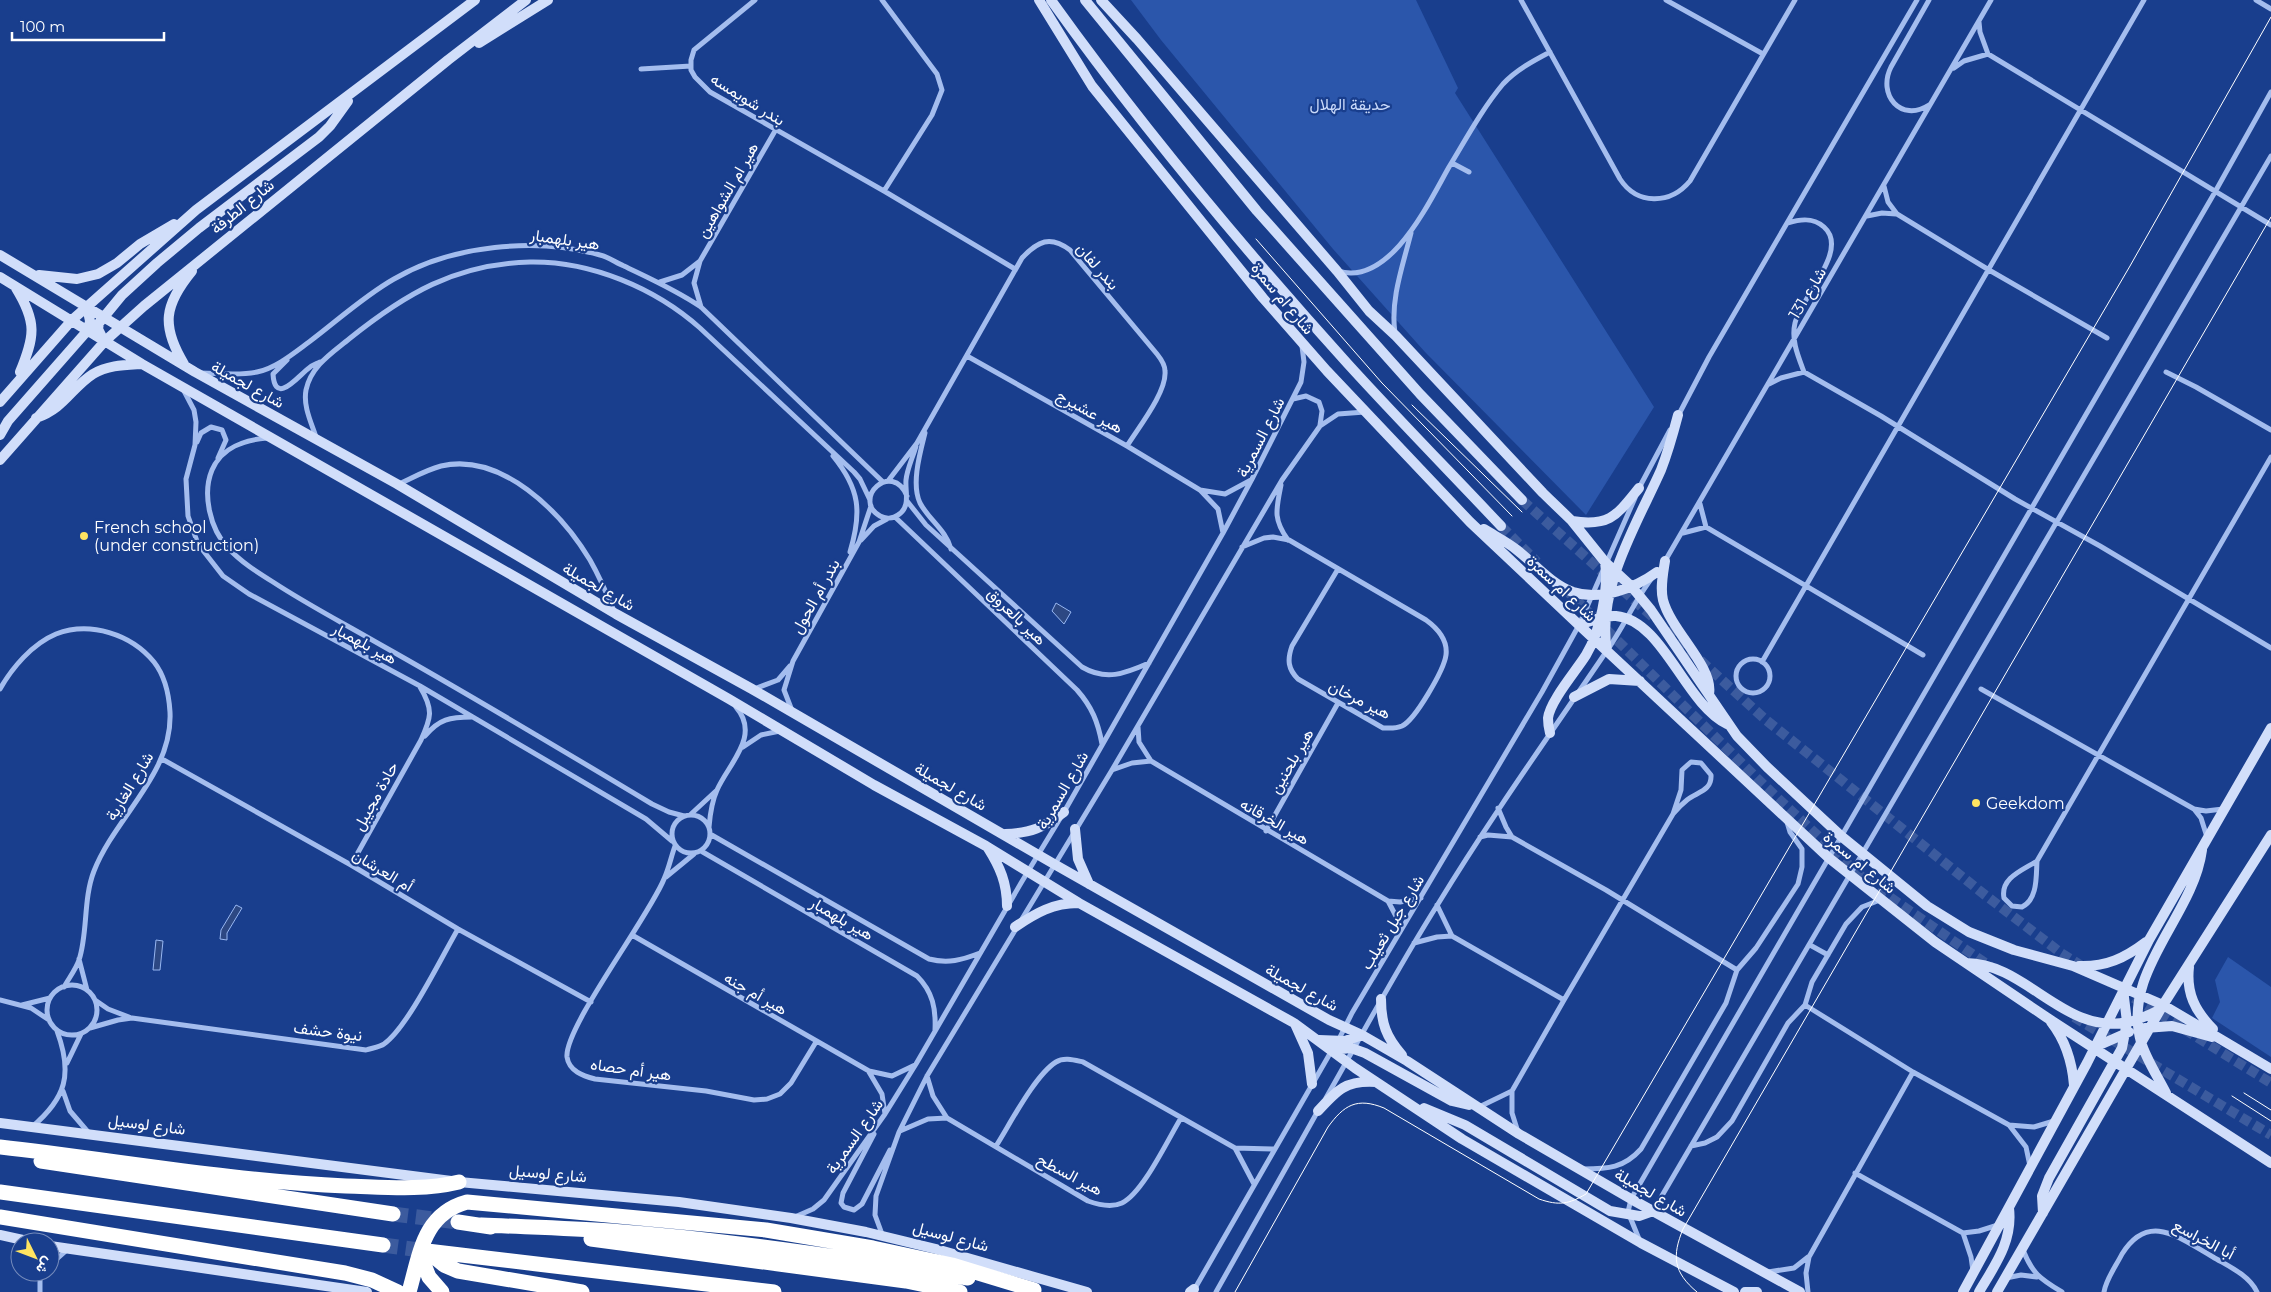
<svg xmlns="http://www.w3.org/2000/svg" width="2271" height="1292" font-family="Montserrat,Vazirmatn,sans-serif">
<rect width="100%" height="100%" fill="#193e8d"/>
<path fill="#2b56ab" d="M1131,0h285l42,88 -3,5 199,314 -68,108 -161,-163 -92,-103 -172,-209z
M2228,957l43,30v70l-59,-39 8,-16 -5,-22z"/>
<path fill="#2d4883" stroke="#97b6f1" d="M1056,603l15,9 -7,12 -12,-13z
M236,905l6,3 -15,25v7l-7,-1 1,-9z
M156,940l7,1 -3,29h-7z"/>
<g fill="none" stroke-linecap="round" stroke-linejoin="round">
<path stroke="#3c5b9e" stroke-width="10" stroke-dasharray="10 5" stroke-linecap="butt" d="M1522,500l133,119
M1501,526l36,36
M1564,588l203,200 98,92 126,87
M1667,630l99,90 219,175 76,58 24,15
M2121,990l150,93
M2074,1017l197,118"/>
<path stroke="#3c5b9e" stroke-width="15" stroke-dasharray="15 8" stroke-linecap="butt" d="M393,1214l65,8
M383,1245l44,6"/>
<path stroke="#a4bdee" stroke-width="5" d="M755,0l-61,50 -3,10v10l4,7 15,15 174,99 131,78
M882,0l55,74 5,16 -10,25 -48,76
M1521,0l99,179c17,26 50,26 70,2l105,-181
M1666,0l97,54
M1929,0l-38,67c-14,28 10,56 38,38
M2256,0l15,9
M1979,22l1,10 8,22 283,171
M1954,68l10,-7 24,-7
M641,69l50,-3
M1452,163l17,9
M1884,186l4,16 9,12 92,56 118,68
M1867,216l15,-3 14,1
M1788,223c12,-4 25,-6 36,4 26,23 -23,70 -29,96 -4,17 3,33 9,49l77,44 134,83 85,47 171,102
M1338,271c52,16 91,-69 111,-104 17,-28 33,-58 54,-83 13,-14 30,-23 47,-32
M660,282l22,-7 18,-14
M701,307l-7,-24 6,-22 75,-130
M1395,333c-5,-33 8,-68 16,-100
M967,356l160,90 73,44 18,19 5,24
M287,360l-14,14c2,33 26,1 36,-6 3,-3 7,-4 11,-6
M2166,372l30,15 75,43
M200,373c19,0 39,3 57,-1 19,-4 37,-19 52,-30 28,-21 55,-46 85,-63 58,-34 142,-42 206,-24 9,2 16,8 24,11 27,13 52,24 77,41l182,175
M1769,384l12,-6 23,-6
M183,389l11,21 2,12 -1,23 -9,34 2,37 10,28 25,32 26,18 171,92 226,133 26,22
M1293,399l13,-3 13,6 3,9 -2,14
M1678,416l31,-59 208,-357
M925,433c-5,20 -14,51 -5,70 9,17 26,27 31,46
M316,437c-5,-15 -13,-31 -10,-47 5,-24 26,-37 43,-51 56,-45 106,-75 181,-77 61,-1 125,26 170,66l154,144 6,7 10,21
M267,438c-23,2 -45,9 -55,32 -10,24 -2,59 16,78 13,14 29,24 45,34 35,23 72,42 108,63 91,51 181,105 271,159l17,8 15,4
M197,442l4,-9 10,-6 11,3 4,10 -8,18
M833,456c27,33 29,56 17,96
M888,481l29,-38 105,-185c16,-17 28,-23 48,-8l87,104c4,5 8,11 8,17 2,21 -27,57 -38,75
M399,484c13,-6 27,-14 42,-18 61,-14 120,46 149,94 9,16 17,34 24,51
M1281,485c-5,25 -8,34 7,55
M1639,488l31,-58
M1200,490l25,4 26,-14
M907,496c-15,-36 -56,3 -27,20 5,3 13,3 18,-1 13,-8 7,-23 8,-35 1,-11 7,-23 10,-34
M907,501l19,24 156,142c24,14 42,7 67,-4
M1700,504l6,23 217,128
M895,517l182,173c15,17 21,32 25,54
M1683,533l23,-6
M861,540l13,-14 13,-7
M1242,547l22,-9 9,-1 16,3 137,80c11,8 22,19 20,35 -2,15 -31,65 -44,71 -7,3 -13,2 -19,2l-85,-49c-10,-10 -11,-19 -6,-33l46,-77
M1665,561l326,-561
M1736 676a17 17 0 1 1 34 0a17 17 0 1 1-34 0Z
M1762,662l382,-662
M0,689c12,-21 32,-45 56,-55 34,-13 75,0 98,28 11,14 15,33 16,50 3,62 -55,105 -76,159 -11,28 -6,62 -15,89 -3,9 -10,18 -15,27
M754,689l24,-9 12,-14
M1981,689l213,120 12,2 17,-2
M791,708l-7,-18 9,-29 66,-119 12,-36
M1138,727l1,15 12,19 237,140 12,1 21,-4
M425,736c14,-17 25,-19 47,-19
M743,747l18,-12 19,-4
M162,759l189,106 107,64 133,73
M1112,770l20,-7 19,-2
M1498,808l8,19 6,10
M2194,809l7,9 6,19
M672 834a19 19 0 1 1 38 0a19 19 0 1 1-38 0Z
M690,815l27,-25
M709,827c1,-12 3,-26 8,-37 12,-27 44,-54 19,-83
M1266,831l72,-128
M710,834l219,125c19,5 33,1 51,-6
M1480,837l8,-2 24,2 94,53 131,80
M675,846c-4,11 -6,22 -11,33 -14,36 -100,149 -97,178 2,14 16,19 28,22l111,12 48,9 13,-1 13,-5 11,-11 25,-41
M701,851l216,125c16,16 19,33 18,54
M2037,861l234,-404
M2037,861c-1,15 1,38 -15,46l-10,-1 -8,-8c-4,-20 19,-28 33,-37z
M351,865l70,-125c10,-22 13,-30 -1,-53
M666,877l28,-23
M1388,901l10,19 2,12
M1437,905l15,31 112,64 109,-186 8,-24 1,-20 9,-8 10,1 10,12c1,16 -14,17 -24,25 -5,4 -10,9 -14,14
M632,935l237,136 23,5 23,-11
M1414,943l23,-6 15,-1
M1810,945l18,10
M79,959l8,31
M47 1010a25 25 0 1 1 50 0a25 25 0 1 1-50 0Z
M0,1000l31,8 18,12
M95,1000l13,9 21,8
M22,1005l28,-7
M1805,1005l108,67 96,53 25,2 20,-6
M90,1028l28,-8 14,-2 234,32c6,-2 14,-3 18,-6 24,-17 58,-88 74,-115
M1338,1041l14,-28 190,-321 37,-67 56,-127
M67,1063l14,-29
M869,1072l13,22 3,20
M927,1076l6,20 14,22 141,83c11,4 23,7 34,2 21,-10 46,-64 59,-85
M63,1091l7,20 18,21
M1326,1098c37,-65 72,-131 112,-194 53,-87 113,-171 170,-255 16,-23 27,-49 44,-71
M1479,1107l33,-16
M2009,1125l17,22 4,19
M32,1127c34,-29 41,-53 25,-96
M900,1131l28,-12 19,-1
M1518,1132l-6,-19v-22l52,-91
M874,1134l-31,59 -2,10 3,4 10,3 8,-6 28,-54
M996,1146c14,-22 39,-71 60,-84 8,-5 18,-2 27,0l152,86 39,1
M1691,1146l14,-3 12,-6 15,-16 56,-98 17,-18 7,-23 34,-58 16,-17 18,-7
M1235,1148l19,36
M1583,1169c25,0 41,-1 58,-20l85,-146 11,-33 19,-22 42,-64 4,-17v-18l-12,-17 -3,-10
M1855,1173l108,60 16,-2 19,-6
M1653,1211l618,-1055
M797,1216l16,-7 11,-9 61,-86 31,-50 105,-181 43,-71 159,-279 29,-54 49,-97 3,-20 -2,-16
M1963,1233l8,24 2,14
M882,1234l-7,-19 1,-19 23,-64 28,-56 185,-306 170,-290 38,-54 18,-12 27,-2
M1639,1239l-11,-27 3,-13 584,-1007 56,-100
M2023,1250c9,23 17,29 39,42
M50,1265l18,-16
M1768,1272l26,-4 14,-11
M2006,1278l15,-3 16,2
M1194,1290l138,-240
M40,1292v-20
M1216,1292l103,-183
M1808,1292l-2,-19 3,-16 104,-185
M2104,1292c2,-13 12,-26 18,-38 27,-43 57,-16 91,3 15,9 36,18 44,35"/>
<path stroke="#d1defa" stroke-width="10" d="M1039,0l53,86 171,212 64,73 143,151 109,103 250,233 106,84 111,75 225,146
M1051,0c91,127 192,248 296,363 50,55 103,109 154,163
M1085,0l172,211 163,183 102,106
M1101,0l36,39 200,232 32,40 27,25 147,157 29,28 33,41 27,25 19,23 86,126 30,31 74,69 86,70 42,26 45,18 59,16 90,39 108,64
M479,43l69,-43
M0,255l195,117 202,112 219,130 136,75 302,175 275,156 33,15 45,26 112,73 112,65 169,93
M39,275l38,4 21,-5 19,-11 23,-19 34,-20
M0,277l142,87 587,335 145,86 112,61 93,57 215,120 61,45 107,71 179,104 93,49
M16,288c21,34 19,48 4,84
M103,339l-5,-10 1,-6 23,-28 35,-32 42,-35 120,-91 11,-11 18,-25
M184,364c-23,-38 -20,-59 8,-93
M0,402l72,-82 124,-110 279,-210
M36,418c29,-10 35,-30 57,-44 15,-9 32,-9 49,-10
M0,435l8,-14 80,-91 2,-9 -3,-14
M0,460l105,-119 39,-35 304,-246 78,-60
M1572,521c38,6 45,-6 67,-33
M1484,529c11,7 23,13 33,21 18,14 34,34 56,42 28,9 62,-4 84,-20
M1665,561c-2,13 -5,27 -2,39 8,31 51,67 46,94
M1579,625c12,-4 24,-10 37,-9 47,4 69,88 111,108
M1607,651c-11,-62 30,-127 54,-181 7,-18 12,-36 17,-55
M1574,697l35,-18 31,2
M1550,733c-1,-4 -2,-10 -2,-15 2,-17 28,-47 38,-63 14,-23 23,-66 19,-93
M1075,829l3,30 11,25
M1005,834c26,-1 38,-6 59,-22
M988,848c12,19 19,35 19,58
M1015,927c21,-14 38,-24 63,-24
M1966,963c60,0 99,73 162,59 11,-2 22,-8 32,-12
M2079,966c27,1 46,-8 67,-24
M2189,967c-3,26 6,44 24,62
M1381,999c0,24 5,38 21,56
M2051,1022c15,19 21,39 23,63
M1295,1024l13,29 4,31
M2145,1028l27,-2 40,11
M1319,1040l26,1 17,-6
M2095,1047l34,-15
M1332,1050l19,-2 14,5 87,48 17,4
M2166,1093c-8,-16 -20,-34 -25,-51 -20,-71 52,-125 61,-192
M1424,1108l41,17 145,86 29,5 14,-5
M1318,1111c19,-21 28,-31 58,-29
M0,1123l459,59 220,20 112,16 75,14 70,17 151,43
M2043,1213l-1,-17 7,-18 73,-130 5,-26 -4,-33
M0,1235l32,7
M50,1246l317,46
M1190,1292l4,-3
M1745,1292h12
M1963,1292l124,-229 62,-123 122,-212
M1979,1292c16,-27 34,-51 30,-84
M1997,1292l166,-287 108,-170"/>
<path stroke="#fff" stroke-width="15" d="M0,1147c115,13 230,34 346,39 38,1 76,5 113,-4
M41,1161l352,53
M0,1192l383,53
M0,1217l345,56 27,7 26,12
M458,1222l33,5
M482,1225c43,2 86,3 129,6 119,9 239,27 357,47
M591,1239l315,42 54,11
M427,1251l347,41
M427,1251l17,14 14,6 124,21
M420,1254l9,23 13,15
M409,1292c11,-38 14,-78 58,-90l299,28 107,18 79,17 82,25"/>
<path stroke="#fff" stroke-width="1" d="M1256,239l126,144 130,133
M1412,405l110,107
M2244,1093l27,17
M2232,1096l39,25
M1235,1292l93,-165c16,-22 29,-30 56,-19l155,91c20,7 30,5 47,-5l544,-928 141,-249
M1697,1292c-24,-20 -25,-36 -14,-63l588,-1012"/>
</g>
<g fill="#ffe461" stroke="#193e8d" stroke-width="2">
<circle cx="84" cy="536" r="5"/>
<circle cx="1976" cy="803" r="5"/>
</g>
<g text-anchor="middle" stroke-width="4.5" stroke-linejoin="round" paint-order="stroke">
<g font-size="16" fill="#fff" stroke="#193e8d">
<text transform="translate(748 99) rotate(32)" y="6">بندر شويمسه</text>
<text transform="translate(727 190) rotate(-60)" y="6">هير ام الشواهين</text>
<text transform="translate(242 206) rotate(-39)" y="6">شارع الطرفة</text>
<text transform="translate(565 239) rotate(8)" y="6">هير بلهمبار</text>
<text transform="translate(1098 266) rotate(49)" y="6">بندر لفان</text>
<text transform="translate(1807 293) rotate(-59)" y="6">شارع 131</text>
<text transform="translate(1283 298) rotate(50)" y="6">شارع ام سمرة</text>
<text transform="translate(248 384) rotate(29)" y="6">شارع لجميلة</text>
<text transform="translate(1090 411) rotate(29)" y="6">هير عشيرج</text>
<text transform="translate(1260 437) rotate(-63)" y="6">شارع السمرية</text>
<text transform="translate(599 586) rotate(30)" y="6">شارع لجميلة</text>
<text transform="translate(1562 588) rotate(43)" y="6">شارع ام سمرة</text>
<text transform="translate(815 596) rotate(-61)" y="6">بندر أم الحول</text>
<text transform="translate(1017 616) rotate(44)" y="6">هير بالعروق</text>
<text transform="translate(365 643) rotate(28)" y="6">هير بلهمبار</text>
<text transform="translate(1360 699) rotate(27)" y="6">هير مرخان</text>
<text transform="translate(1291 761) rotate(-60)" y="6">هير بلحنين</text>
<text transform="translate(129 786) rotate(-59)" y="6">شارع الغارية</text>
<text transform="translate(951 786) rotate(30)" y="6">شارع لجميلة</text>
<text transform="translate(1062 790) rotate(-60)" y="6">شارع السمرية</text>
<text transform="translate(375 796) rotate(-61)" y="6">حادة مجيبل</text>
<text transform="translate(1275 821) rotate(30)" y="6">هير الخرقانه</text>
<text transform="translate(1860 862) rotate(39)" y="6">شارع ام سمرة</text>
<text transform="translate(383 870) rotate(31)" y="6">أم العرشان</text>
<text transform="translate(842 918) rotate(30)" y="6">هير بلهمبار</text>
<text transform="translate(1392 922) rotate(-59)" y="6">شارع جبل ثعيلب</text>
<text transform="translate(1302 987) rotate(29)" y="6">شارع لجميلة</text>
<text transform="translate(756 993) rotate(30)" y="6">هير أم جنه</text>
<text transform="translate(328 1031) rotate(7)" y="6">نيوة حشف</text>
<text transform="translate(631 1069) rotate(8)" y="6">هير أم حصاه</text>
<text transform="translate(147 1124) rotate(7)" y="6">شارع لوسيل</text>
<text transform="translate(854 1136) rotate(-55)" y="6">شارع السمرية</text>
<text transform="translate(548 1173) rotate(5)" y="6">شارع لوسيل</text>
<text transform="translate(1070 1174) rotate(28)" y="6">هير السطح</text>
<text transform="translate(1651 1192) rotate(30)" y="6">شارع لجميلة</text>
<text transform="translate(951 1236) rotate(15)" y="6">شارع لوسيل</text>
<text transform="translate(2204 1239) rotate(28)" y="6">أبا الخراسع</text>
</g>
<g font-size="16" fill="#cadafa" stroke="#193e8d">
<text x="1350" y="110">حديقة الهلال</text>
</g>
<g font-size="16" fill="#fff" stroke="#193e8d" text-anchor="start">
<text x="94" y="533">French school<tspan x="94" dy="18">(under construction)</tspan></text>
<text x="1986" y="809">Geekdom</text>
</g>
</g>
<g transform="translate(35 1257) rotate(132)"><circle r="24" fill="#193e8d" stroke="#758bbb"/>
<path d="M0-4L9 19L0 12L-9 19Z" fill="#ffe461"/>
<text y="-8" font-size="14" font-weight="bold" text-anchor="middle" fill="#ffffff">ش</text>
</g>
<path d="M12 32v8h152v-8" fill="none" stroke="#ffffff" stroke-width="2.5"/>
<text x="20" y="32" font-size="15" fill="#ffffff" stroke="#193e8d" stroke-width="4" paint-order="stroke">100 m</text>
</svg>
